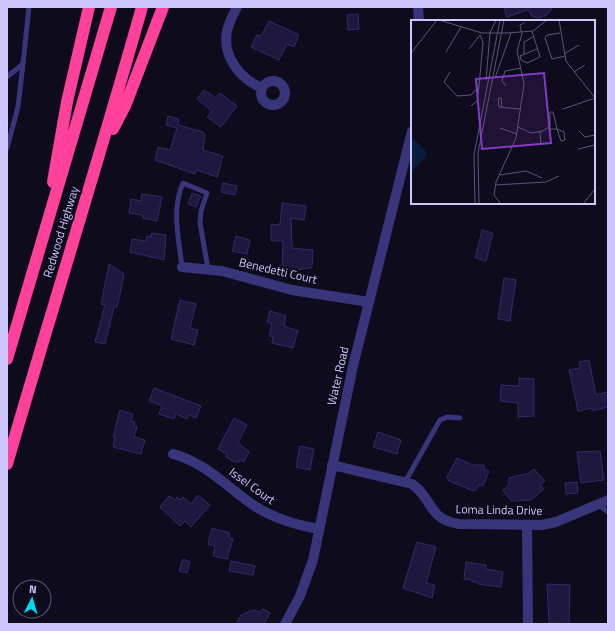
<svg xmlns="http://www.w3.org/2000/svg" width="615" height="631" font-family="'Titillium Web',sans-serif">
<rect width="100%" height="100%" fill="#0e0b1c"/>
<path fill="#1f173d" stroke="#362969" d="M504,7h49l-6,8 -9,3 -6,-2 -4,-6 -21,7z
M358,14l1,15 -11,1 -1,-15z
M269,21l30,14 -5,12 -7,-3 -8,16 -28,-13 6,-12 4,1z
M204,90l12,8 4,-5 17,13 -16,21 -14,-10 5,-6 -15,-12z
M168,116l11,3 -1,6 25,7 2,3 -2,15 20,6 -6,21 -21,-7 -1,4 -40,-14 3,-13 12,3 7,-22 -11,-3z
M223,183l14,3 -2,9 -14,-3z
M192,193l9,3 -5,11 -8,-3z
M142,194l20,3 -5,24 -14,-3v-3l-14,-2 2,-14 10,2z
M282,203l24,3 -2,14 -13,-2 1,30 21,2 -1,17 -2,1 -15,2v2l-13,-1 1,-30h-12v-16l9,-1z
M482,230l11,3 -7,28 -11,-3z
M152,233l14,2 -2,25 -34,-8 2,-13 14,2 1,-5 4,1z
M236,236l14,4 -3,14 -15,-3z
M109,264l14,9 1,3 -7,31h-3l-9,37 -10,-2 10,-37 -4,-1z
M504,278l12,2 -6,41 -12,-2z
M180,300l16,4 -6,24 8,2 -4,15 -23,-6z
M270,311l16,5 -2,10 14,5 -5,17 -21,-5 1,-6 -4,-1 3,-12 -5,-2z
M589,360l7,35 11,-3 1,15 -16,4v-3l-14,3 -9,-41 11,-2 -1,-6z
M519,378l15,1v37l-16,1v-14l-18,-2 1,-16 18,1z
M154,388l47,18 -5,12 -7,-3 -2,4 -11,-5 -2,5 -15,-5 3,-8 -13,-5z
M120,410l13,4 -2,7 4,1 -1,4h3l-3,11 11,3 -4,14 -28,-7 2,-10h-2z
M234,418l13,7 -9,18 11,9 -5,10 -4,-2 -1,2h-4l-9,-5 1,-3 -9,-5z
M378,432l23,8 -4,14 -24,-7z
M300,446l14,3 -4,21 -14,-3z
M600,451l4,29 -23,3 -4,-31z
M457,458l16,7h11v4l5,2 -6,15 -4,-1 -2,4 -3,2 -25,-10 -2,-4z
M534,469l11,12 -5,3 4,5 -13,11 -20,1 -8,-11 6,-5v-7l20,-5z
M577,482l1,11 -12,1 -1,-11z
M198,495l12,10 -19,22 -6,-6 -5,5 -20,-19 9,-11 6,4 2,-3 3,3 3,-3 8,7z
M212,528l18,5 -1,5 4,1 -6,20 -14,-3 2,-10 -7,-2z
M417,542l19,5 -10,36 9,2 -3,13 -29,-10z
M183,559l7,3 -3,11 -8,-2z
M231,561l24,5 -2,9 -24,-4z
M466,562l20,3v4l17,3 -2,15 -23,-3v-2h-6v-2l-8,-1z
M547,584l23,1 -1,39 -20,-1z
M263,609l7,4 -6,11h-28l5,-9 13,-5 5,2z"/>
<g fill="none" stroke-linecap="round" stroke-linejoin="round">
<path stroke="#38357b" stroke-width="5" d="M7,77l16,-13 6,-57
M7,148l11,-41 5,-43
M182,267c-3,-28 -11,-57 1,-84l24,10 -6,18 -1,12 8,46
M405,482l35,-62 7,-3 13,1
M599,505l9,7"/>
<path stroke="#38357b" stroke-width="10" d="M237,7c-4,8 -8,15 -10,24 -5,25 13,48 35,57
M418,7l1,14
M261 93a12 12 0 1 1 24 0a12 12 0 1 1-24 0Z
M182,267l40,4 70,19 77,12
M173,454c33,9 53,32 80,51 21,14 42,20 66,24
M332,465l80,19c21,14 15,35 47,40l83,1 14,-3 52,-22
M527,525l1,99
M285,624l15,-28 13,-36 40,-194 59,-235"/>
<path stroke="#ff419b" stroke-width="12" d="M113,129l12,-23 38,-99
M53,182l14,-80 22,-95
M7,359l104,-352
M7,464c44,-152 92,-304 135,-457"/>
</g>
<g text-anchor="middle" stroke-width="4" stroke-linejoin="round" paint-order="stroke">
<g font-size="12" fill="#cdc6ff" stroke="#0e0b1c">
<text transform="translate(61 232) rotate(-73)" y="4">Redwood Highway</text>
<text transform="translate(278 271) rotate(13)" y="4">Benedetti Court</text>
<text transform="translate(338 376) rotate(-77)" y="4">Water Road</text>
<text transform="translate(252 486) rotate(36)" y="4">Issel Court</text>
<text transform="translate(499 510) rotate(1)" y="4">Loma Linda Drive</text>
</g>
</g>
<g transform="translate(411 20)">
<rect width="184" height="184" fill="#0e0b1c"/>
<path d="M0,116l14,14 2,5 -16,18z" fill="#0a1c3c"/>
<path fill="none" stroke="#5a5677" stroke-width="1" d="M28,0l43,13h25l26,-2 14,-11M148,0l7,41 29,37M121,11l8,26 -13,6 -6,-3 -1,-4 17,-7M79,13l6,-13M149,13l-13,2 -2,3 7,21 13,-3M58,29l11,-14M35,32l15,-25M0,33l26,-33M153,34l15,-9M113,35v-13l9,-5M39,52l-6,10 13,14 14,-1 8,-9 4,-44 -3,-7M163,52l11,-7M84,58l16,-45M75,60l4,-47M95,66l-4,-5 3,-10 16,-3M60,86l6,-5 2,-15M91,87l-1,-9h-3l1,9 21,2M152,89l32,-11M107,107l13,6 12,-2 7,-5v-14M89,108l17,6M137,109h9l4,12 4,-1 -1,-8 -7,-3 -4,-17h-3M168,111l6,6 10,-2M129,112l1,12M167,129l17,-4M89,155l26,-4 16,7M84,165l51,-3 13,-6M64,184l-1,-49 26,-135M68,184l-1,-51 26,-133M90,184l-7,-9 2,-13 20,-44 8,-54 -7,-33 5,-17 -2,-9 4,-2M172,184l12,-15"/>
<path fill="#833bc5" fill-opacity="0.15" stroke="#833bc5" stroke-width="2" d="M133,53l7,70 -69,6 -6,-70z"/>
<rect width="184" height="184" fill="none" stroke="#cdc6ff" stroke-width="2"/>
</g>
<rect width="615" height="631" fill="none" stroke="#cdc6ff" stroke-width="16"/>
<g transform="translate(32 599) rotate(5)"><circle r="19" fill="#0e0b1c" stroke="#5a5677"/>
<path d="M0-3L7 15L0 10L-7 15Z" fill="#00d7f1"/>
<text y="-6" font-size="11" font-weight="bold" text-anchor="middle" fill="#cdc6ff">N</text>
</g>
</svg>
